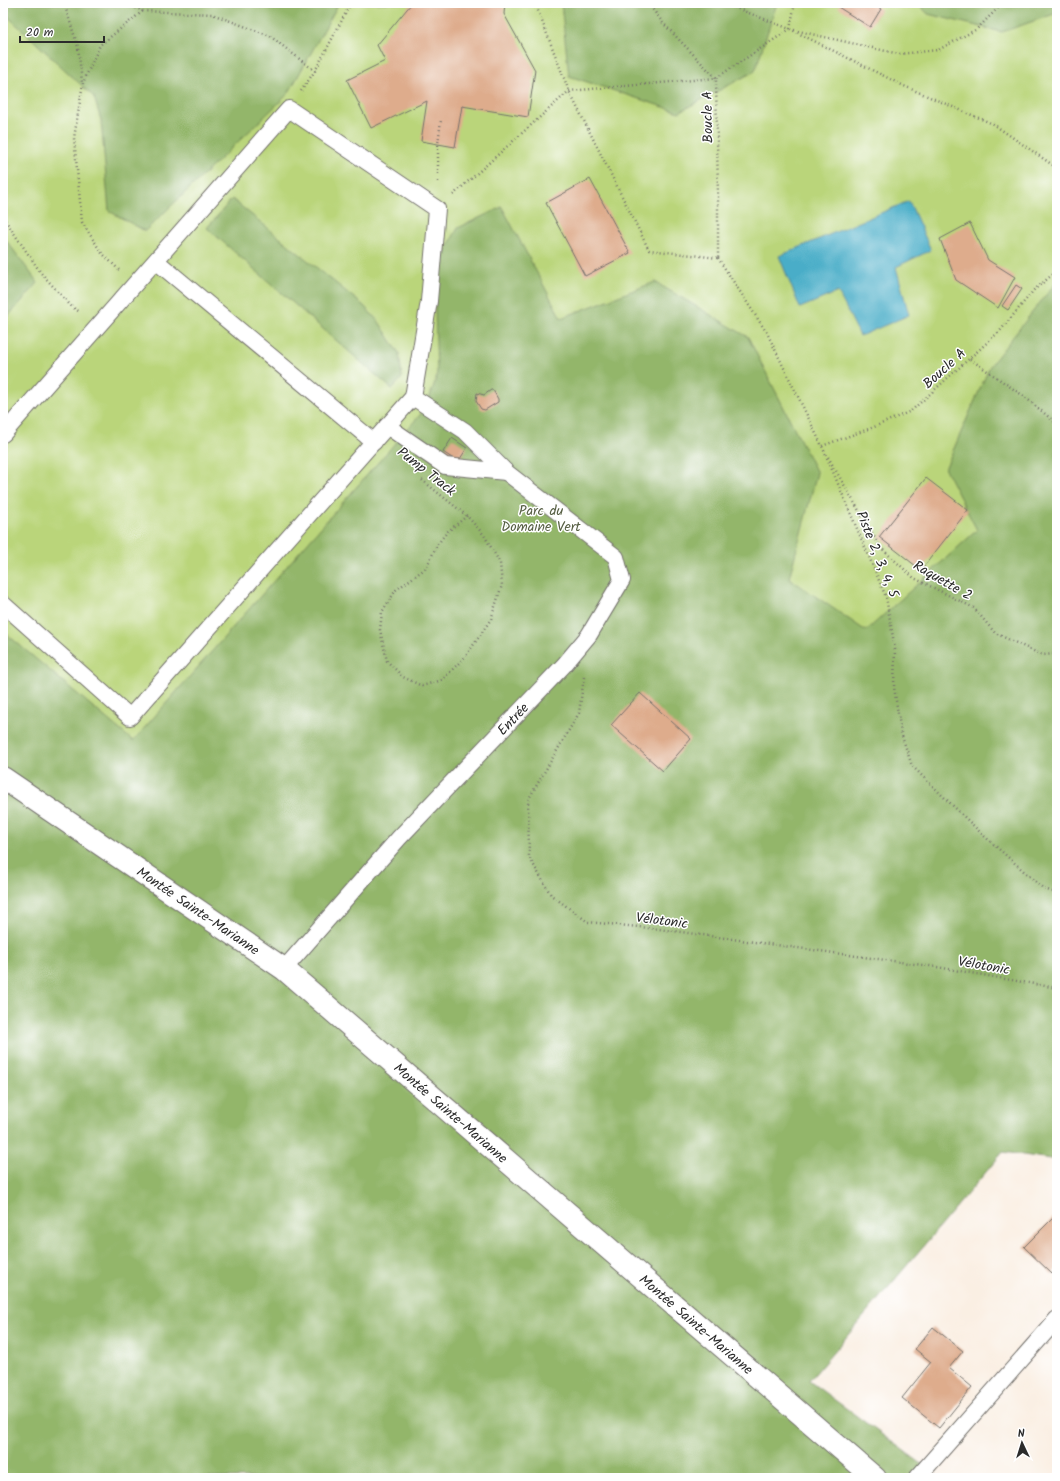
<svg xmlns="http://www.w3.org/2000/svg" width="1060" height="1481" font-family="Kalam,sans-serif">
<rect width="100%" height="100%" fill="#fff"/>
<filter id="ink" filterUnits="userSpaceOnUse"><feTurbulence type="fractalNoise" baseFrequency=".025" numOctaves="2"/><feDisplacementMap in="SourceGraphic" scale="8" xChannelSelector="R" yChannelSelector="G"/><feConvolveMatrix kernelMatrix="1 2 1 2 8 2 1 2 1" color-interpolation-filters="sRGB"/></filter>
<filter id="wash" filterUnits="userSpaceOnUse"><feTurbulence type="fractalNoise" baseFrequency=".012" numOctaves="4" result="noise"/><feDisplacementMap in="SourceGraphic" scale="16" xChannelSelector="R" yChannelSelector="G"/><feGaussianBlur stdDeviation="0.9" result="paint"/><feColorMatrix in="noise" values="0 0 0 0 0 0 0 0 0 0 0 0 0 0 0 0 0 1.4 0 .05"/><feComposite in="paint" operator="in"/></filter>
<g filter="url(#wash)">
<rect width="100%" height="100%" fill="#faefe3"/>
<path fill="#bad57a" stroke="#728052" d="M3,3h1054v1152l-1054,-404z"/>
<path fill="#93b66a" stroke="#5f704a" d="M3,3h336l-51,91 -143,137 -36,-20 -8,-91 -7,-23 -91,-85z
M561,3h216l-22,68 -76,41 -110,-36z
M917,3h140v10l-55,19 -74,-18z
M232,199l132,107 15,16 20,31 3,25 -10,11 -185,-161z
M502,207l59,111 94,-36 93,55 69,136 -28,105 77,53 111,-101 -32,-61 45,-103 67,-85v879l-54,-8 -194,229 132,97h-938v-847l130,110 293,-333 11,-32 -3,-105 24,-43z
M3,236l35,47 -35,39z"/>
<path fill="#49adc8" stroke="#3a6c7a" d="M909,201l22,49 -35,17 13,48 -49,21 -22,-44 -38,16 -21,-52z"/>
<g id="blocks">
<path fill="#deac8c" d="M412,3h93l-1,11 31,56 -7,47 -66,-11 -7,41 -34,-6 6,-40 -56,27 -24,-48 38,-19 -8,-16z
M841,3h31l9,6 -11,18 -32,-20z
M590,179l40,74 -45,23 -39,-73z
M970,223l18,37 27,17 -17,31 -42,-28 -16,-41z
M1016,285l6,4 -14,21 -6,-4z
M491,390h2l5,9v3l-13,8 -4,-1 -5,-8 1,-8 7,2z
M452,438l15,10 -9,14 -15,-10z
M926,478l42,32 -47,60 -42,-33z
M640,693l51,46 -28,32 -52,-46z
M1057,1214v54l-5,6 -28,-27z
M933,1327l30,24 -14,17 23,19 -33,41 -37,-30 29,-36 -16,-13z"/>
</g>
</g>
<g filter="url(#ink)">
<use href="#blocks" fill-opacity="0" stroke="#73706b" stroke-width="1"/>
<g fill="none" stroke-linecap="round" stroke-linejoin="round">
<g stroke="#73706b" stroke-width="18">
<g id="service">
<path d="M156,261l218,181"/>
<path d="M387,426l58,40 61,6"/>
<path d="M3,434l286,-325 148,100 -8,92 -16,96 -283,320 -127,-113"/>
<path id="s1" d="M284,969l115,-131 165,-173 25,-30 33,-55 -6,-23 -110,-85 -41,-41 -52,-34"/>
<path d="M917,1478l140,-159"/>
</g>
</g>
<g stroke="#73706b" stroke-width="24">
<g id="tertiary">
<path id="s2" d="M3,778l281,191 591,509"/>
</g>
</g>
<path stroke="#73706b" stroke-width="2.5" stroke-dasharray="1 3" stroke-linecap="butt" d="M64,3l14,44 4,35
M124,3l19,8 69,3 58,22 45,35
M535,3l34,88 80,159 69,8
M648,3l15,20 53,55 2,118v62
M723,3l67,26
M790,29l5,-26
M794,30l105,24 39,-4 39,-21 26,-26
M301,91l14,-20 36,-68
M438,182v-38l3,-24
M453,195l116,-104 147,-13 74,-49 114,57 89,38 64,44
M3,217l38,56 31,34 8,5
M718,258l49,75 55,113 64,151 9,52 -1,38 7,46 11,33 71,69 61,54 13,4
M119,270l-18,-18 -19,-30 -8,-84 9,-55 17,-38 43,-34
M970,359l55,38 32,27
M822,446l52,-19 37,-16 89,-80 34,-41 23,-19
M828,457l52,90 34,31 60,30 21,25 47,22 15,-1
M422,480l45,36 17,19 16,28 2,22 -11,34 -25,37 -24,24 -20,6 -19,-9 -16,-16 -7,-31 2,-18 14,-22 30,-22 11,-23 10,-13 20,-16
M584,677l-5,36 -51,87 1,57 22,38 37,27 71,7 278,38 120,21"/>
<use href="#service" stroke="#fff" stroke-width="16"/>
<use href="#tertiary" stroke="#fff" stroke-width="22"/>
</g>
</g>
<g text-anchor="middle" stroke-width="3" stroke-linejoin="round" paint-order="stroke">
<g font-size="14" fill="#2b2b2b" stroke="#fff">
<text transform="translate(707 117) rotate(-91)" y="5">Boucle A</text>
<text transform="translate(944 368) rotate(-42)" y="5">Boucle A</text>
<text transform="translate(427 471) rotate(38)" y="5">Pump Track</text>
<text transform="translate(878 554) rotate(68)" y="5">Piste 2, 3, 4, 5</text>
<text transform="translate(943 580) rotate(30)" y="5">Raquette 2</text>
<text dy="5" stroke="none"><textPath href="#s1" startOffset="339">Entrée</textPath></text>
<text dy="5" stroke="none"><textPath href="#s2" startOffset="236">Montée Sainte-Marianne</textPath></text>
<text transform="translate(662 920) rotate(7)" y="5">Vélotonic</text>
<text transform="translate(984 965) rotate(10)" y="5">Vélotonic</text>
<text dy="5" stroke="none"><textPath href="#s2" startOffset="560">Montée Sainte-Marianne</textPath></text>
<text dy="5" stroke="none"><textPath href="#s2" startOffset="884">Montée Sainte-Marianne</textPath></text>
</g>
<g font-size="14" fill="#565e43" stroke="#fff">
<text x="541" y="515">Parc du<tspan x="541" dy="16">Domaine Vert</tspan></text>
</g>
</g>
<rect width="1060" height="1481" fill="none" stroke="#fff" stroke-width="16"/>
<g transform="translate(1022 1443) rotate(356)" stroke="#ffffff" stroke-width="3" paint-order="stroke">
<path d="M0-3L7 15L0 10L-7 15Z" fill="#2b2b2b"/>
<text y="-6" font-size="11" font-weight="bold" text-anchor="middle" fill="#2b2b2b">N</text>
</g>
<path d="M20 36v6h84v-6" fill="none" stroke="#2b2b2b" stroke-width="2"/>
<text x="26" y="36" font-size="12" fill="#2b2b2b" stroke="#ffffff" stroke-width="3" paint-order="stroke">20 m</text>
</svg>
